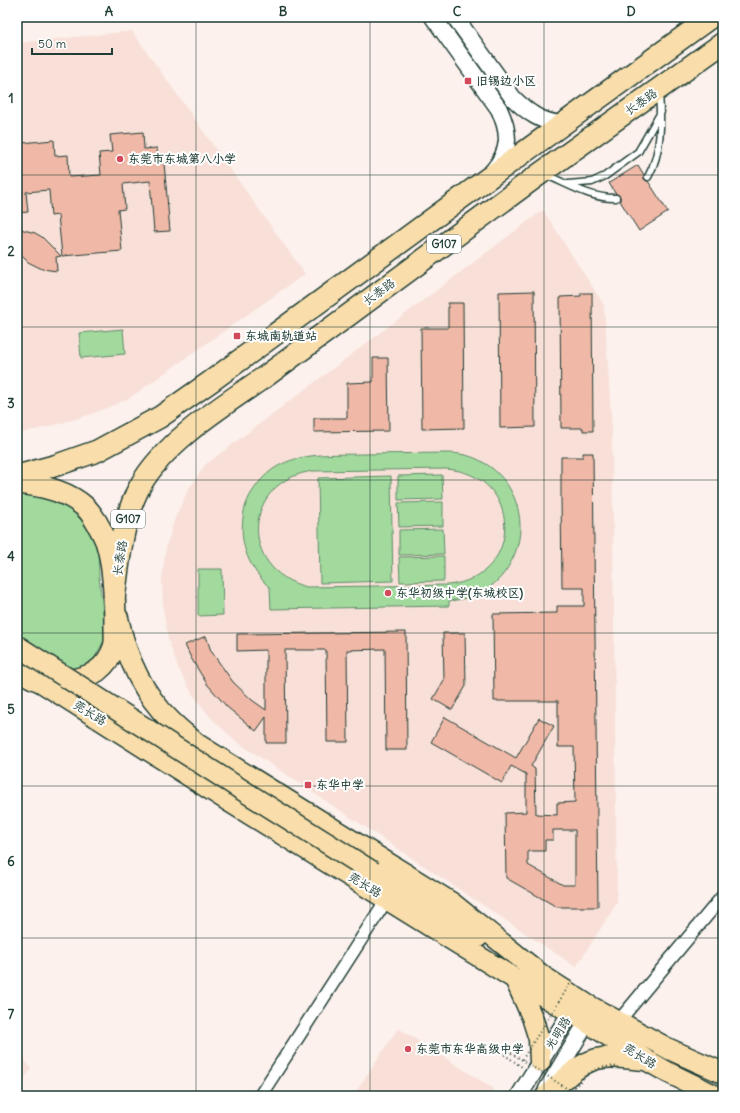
<svg xmlns="http://www.w3.org/2000/svg" width="740" height="1113" font-family="Delius,'LXGW WenKai TC',sans-serif">
<rect width="100%" height="100%" fill="#fcf1ed"/>
<filter id="ink" filterUnits="userSpaceOnUse"><feTurbulence type="fractalNoise" baseFrequency=".025" numOctaves="2"/><feDisplacementMap in="SourceGraphic" scale="8" xChannelSelector="R" yChannelSelector="G"/><feConvolveMatrix kernelMatrix="1 2 1 2 8 2 1 2 1" color-interpolation-filters="sRGB"/></filter>
<g filter="url(#ink)">
<path fill="#f8e0d8" d="M132,31l173,243 -177,125 -36,15 -37,11 -38,9v-391z
M543,210l61,95 8,124 5,474 -41,64 -342,-227 -22,-21 -19,-24 -15,-27 -10,-29 -5,-30 -1,-31 4,-31 9,-29 13,-28 17,-25z
M398,1028l96,61 -4,7h-137z
M17,1048l14,21 -14,21z"/>
<path fill="#a2d99d" stroke="#608b68" fill-rule="evenodd" d="M123,329l2,25 -44,4 -2,-25z
M446,453c12,0 24,2 35,8 36,19 49,64 31,99 -8,17 -22,30 -39,36 -8,3 -16,4 -24,5v5l-178,3 -1,-21c-20,-19 -31,-42 -27,-70 1,-12 6,-23 14,-33 25,-35 69,-30 107,-31 27,0 55,-1 82,-1zM446,469c77,5 79,108 2,116l-141,2c-70,-17 -64,-108 7,-116z
M442,475l1,24 -45,1v-24z
M391,476l2,105 -73,2 -2,-105z
M17,490l47,9 22,23 12,19 1,36 7,60 -12,22 -15,9 -25,8 -37,-14z
M443,502v24l-44,1 -1,-24z
M443,529l1,25 -45,1v-25z
M444,556v25l-44,1 -1,-25z
M198,569h24l1,46 -25,1z"/>
<path fill="#f0b8a7" stroke="#1f3d34" fill-rule="evenodd" d="M143,132l1,17 13,-1 1,15h6l6,68 -16,1 -4,-51 -27,3 2,25 -7,1 4,41 -60,5 -4,-41 -7,1 -2,-26 -23,2 2,20 -11,1v-53l5,-1 -1,-16 33,-3 1,16 13,-1 1,22 32,-2 -2,-22 13,-1 -2,-17z
M638,165l6,10v4l4,2 20,31 -29,19 -19,-30v-5l-5,-3 -6,-10z
M17,228l18,5 7,4 19,19 -5,1 1,14 -15,-2 -14,-7 -5,-5 -6,-10z
M534,291l1,136 -35,1 -1,-136z
M581,293h11l1,138h-10v-3h-22l-1,-131 21,-1z
M448,303h15l1,125 -42,1 -1,-101h27z
M373,358h15l1,73 -75,1v-14h33v-35l26,-1z
M583,453h10l5,454h-41l-51,-29 -1,-65 21,-1v-38l-15,-8 -9,17 -71,-41 14,-25 71,41 23,-40 15,8 -23,40 4,3 1,45 21,1v-12l18,-1 -1,-55h-16v-46h-64l-1,-87 64,-1v-7h27v-18h-22l-1,-92v-39h22zM553,830h22v55h-12l-35,-20v-14h17v-11h8z
M406,632l1,118h-21l-1,-101 -38,1 1,92h-21l-1,-92h-41l1,93h-20v-26l-10,14 -29,-24 -20,-23 -16,-26 -6,-13 21,-9 5,15 22,31 19,18 14,10v-60l-29,1v-17z
M443,633h22l1,53 -14,24 -19,-11 11,-19z"/>
<g fill="none" stroke-linecap="round" stroke-linejoin="round">
<g stroke="#1f3d34" stroke-width="9">
<path id="service" d="M546,175c22,9 46,24 70,23
M648,177c14,-25 13,-56 11,-84
M568,184l24,-2 13,-6 33,-24 23,-40"/>
</g>
<g stroke="#1f3d34" stroke-width="15">
<path id="minor" d="M618,1022l105,-126
M260,1096l127,-197"/>
</g>
<g stroke="#1f3d34" stroke-width="19">
<path id="tertiary" d="M433,17l66,92c11,24 12,41 -6,62
M455,17l58,81c14,14 29,25 50,26
M519,1096l52,-84 15,-8 1,18 -40,67"/>
</g>
<g stroke="#1f3d34" stroke-width="23">
<path id="primary" d="M118,618c8,38 25,76 53,103 8,8 17,15 26,23l255,159 92,74 42,27 83,45 54,24
M38,680l192,122 285,177 72,43 59,38 23,13 47,23
M373,872l105,65
M515,979l17,38 7,22 1,23
M546,1096c15,-13 31,-32 51,-37 14,-4 32,0 47,1"/>
</g>
<g stroke="#1f3d34" stroke-width="24">
<path id="trunk" d="M17,476l40,-11 40,-14 63,-34 50,-35 277,-203 224,-162
M17,483c23,2 50,8 68,24 7,6 17,24 21,34 8,24 9,62 9,87 0,6 1,13 -1,19 -3,9 -9,18 -17,24 -11,8 -46,14 -59,9 -7,-2 -15,-8 -21,-12
M114,599c5,-36 8,-80 26,-113 25,-45 84,-81 126,-110l275,-203 182,-130"/>
</g>
<path stroke="#1f3d34" stroke-width="2" stroke-dasharray="1 3" stroke-linecap="butt" d="M522,1060l-17,-11 -3,4 20,14"/>
<use href="#service" stroke="#fff" stroke-width="6"/>
<use href="#minor" stroke="#fff" stroke-width="12"/>
<use href="#tertiary" stroke="#fff" stroke-width="16"/>
<use href="#primary" stroke="#f9deab" stroke-width="20"/>
<use href="#trunk" stroke="#f9deab" stroke-width="21"/>
<g stroke="#1f3d34" stroke-width="23" stroke-linecap="butt">
<path id="primary-bridge" d="M17,646l222,142 134,84"/>
</g>
<path stroke="#1f3d34" stroke-width="2" stroke-dasharray="1 3" stroke-linecap="butt" d="M572,981l-50,79 49,31c16,-17 24,-27 48,-24"/>
<use href="#primary-bridge" stroke="#f9deab" stroke-width="20"/>
</g>
</g>
<path fill="none" stroke="#1f3d34" stroke-width="1" stroke-opacity="0.55" d="M196,17v1079M370,17v1079M544,17v1079M17,175h706M17,327h706M17,480h706M17,633h706M17,786h706M17,938h706"/>
<g fill="#d1495b" stroke="#fff" stroke-width="1.5">
<rect x="464" y="77" width="8" height="8" rx="2"/>
<circle cx="120" cy="159" r="4"/>
<rect x="233" y="332" width="8" height="8" rx="2"/>
<circle cx="388" cy="593" r="4"/>
<rect x="304" y="781" width="8" height="8" rx="2"/>
<circle cx="408" cy="1049" r="4"/>
</g>
<g text-anchor="middle" stroke-width="4" stroke-linejoin="round" paint-order="stroke">
<g fill="#fff" stroke="#627771" stroke-width="1">
<rect x="427" y="235" width="34" height="18" rx="3"/>
<rect x="111" y="510" width="34" height="18" rx="3"/>
</g>
<g font-size="11" font-weight="bold" fill="#1f3d34">
<text x="444" y="248">G107</text>
<text x="128" y="523">G107</text>
</g>
<g font-size="12" font-weight="bold" fill="#1f3d34" stroke="#fff" text-anchor="start">
<text x="476" y="85">旧锡边小区</text>
<text x="128" y="163">东莞市东城第八小学</text>
<text x="245" y="340">东城南轨道站</text>
<text x="396" y="597">东华初级中学(东城校区)</text>
<text x="316" y="789">东华中学</text>
<text x="416" y="1053">东莞市东华高级中学</text>
</g>
<g font-size="12" fill="#1f3d34" stroke="#fff">
<text transform="translate(641 102) rotate(-35)" y="4">长泰路</text>
<text transform="translate(379 292) rotate(-36)" y="4">长泰路</text>
<text transform="translate(120 558) rotate(-81)" y="4">长泰路</text>
<text transform="translate(90 713) rotate(32)" y="4">莞长路</text>
<text transform="translate(365 885) rotate(32)" y="4">莞长路</text>
<text transform="translate(558 1033) rotate(-58)" y="4">光明路</text>
<text transform="translate(640 1056) rotate(32)" y="4">莞长路</text>
</g>
</g>
<rect width="740" height="1113" fill="none" stroke="#fff" stroke-width="44"/>
<path d="M32 48v6h80v-6" fill="none" stroke="#1f3d34" stroke-width="2"/>
<text x="38" y="48" font-size="12" fill="#1f3d34" stroke="#ffffff" stroke-width="3" paint-order="stroke">50 m</text>
<rect x="22" y="22" width="696" height="1069" fill="none" stroke="#1f3d34" stroke-width="1.5"/>
<g font-size="13" text-anchor="middle" font-weight="bold" fill="#1f3d34">
<text x="109" y="16">A</text>
<text x="283" y="16">B</text>
<text x="457" y="16">C</text>
<text x="631" y="16">D</text>
<text x="11" y="103">1</text>
<text x="11" y="256">2</text>
<text x="11" y="408">3</text>
<text x="11" y="561">4</text>
<text x="11" y="714">5</text>
<text x="11" y="866">6</text>
<text x="11" y="1019">7</text>
</g>
</svg>
